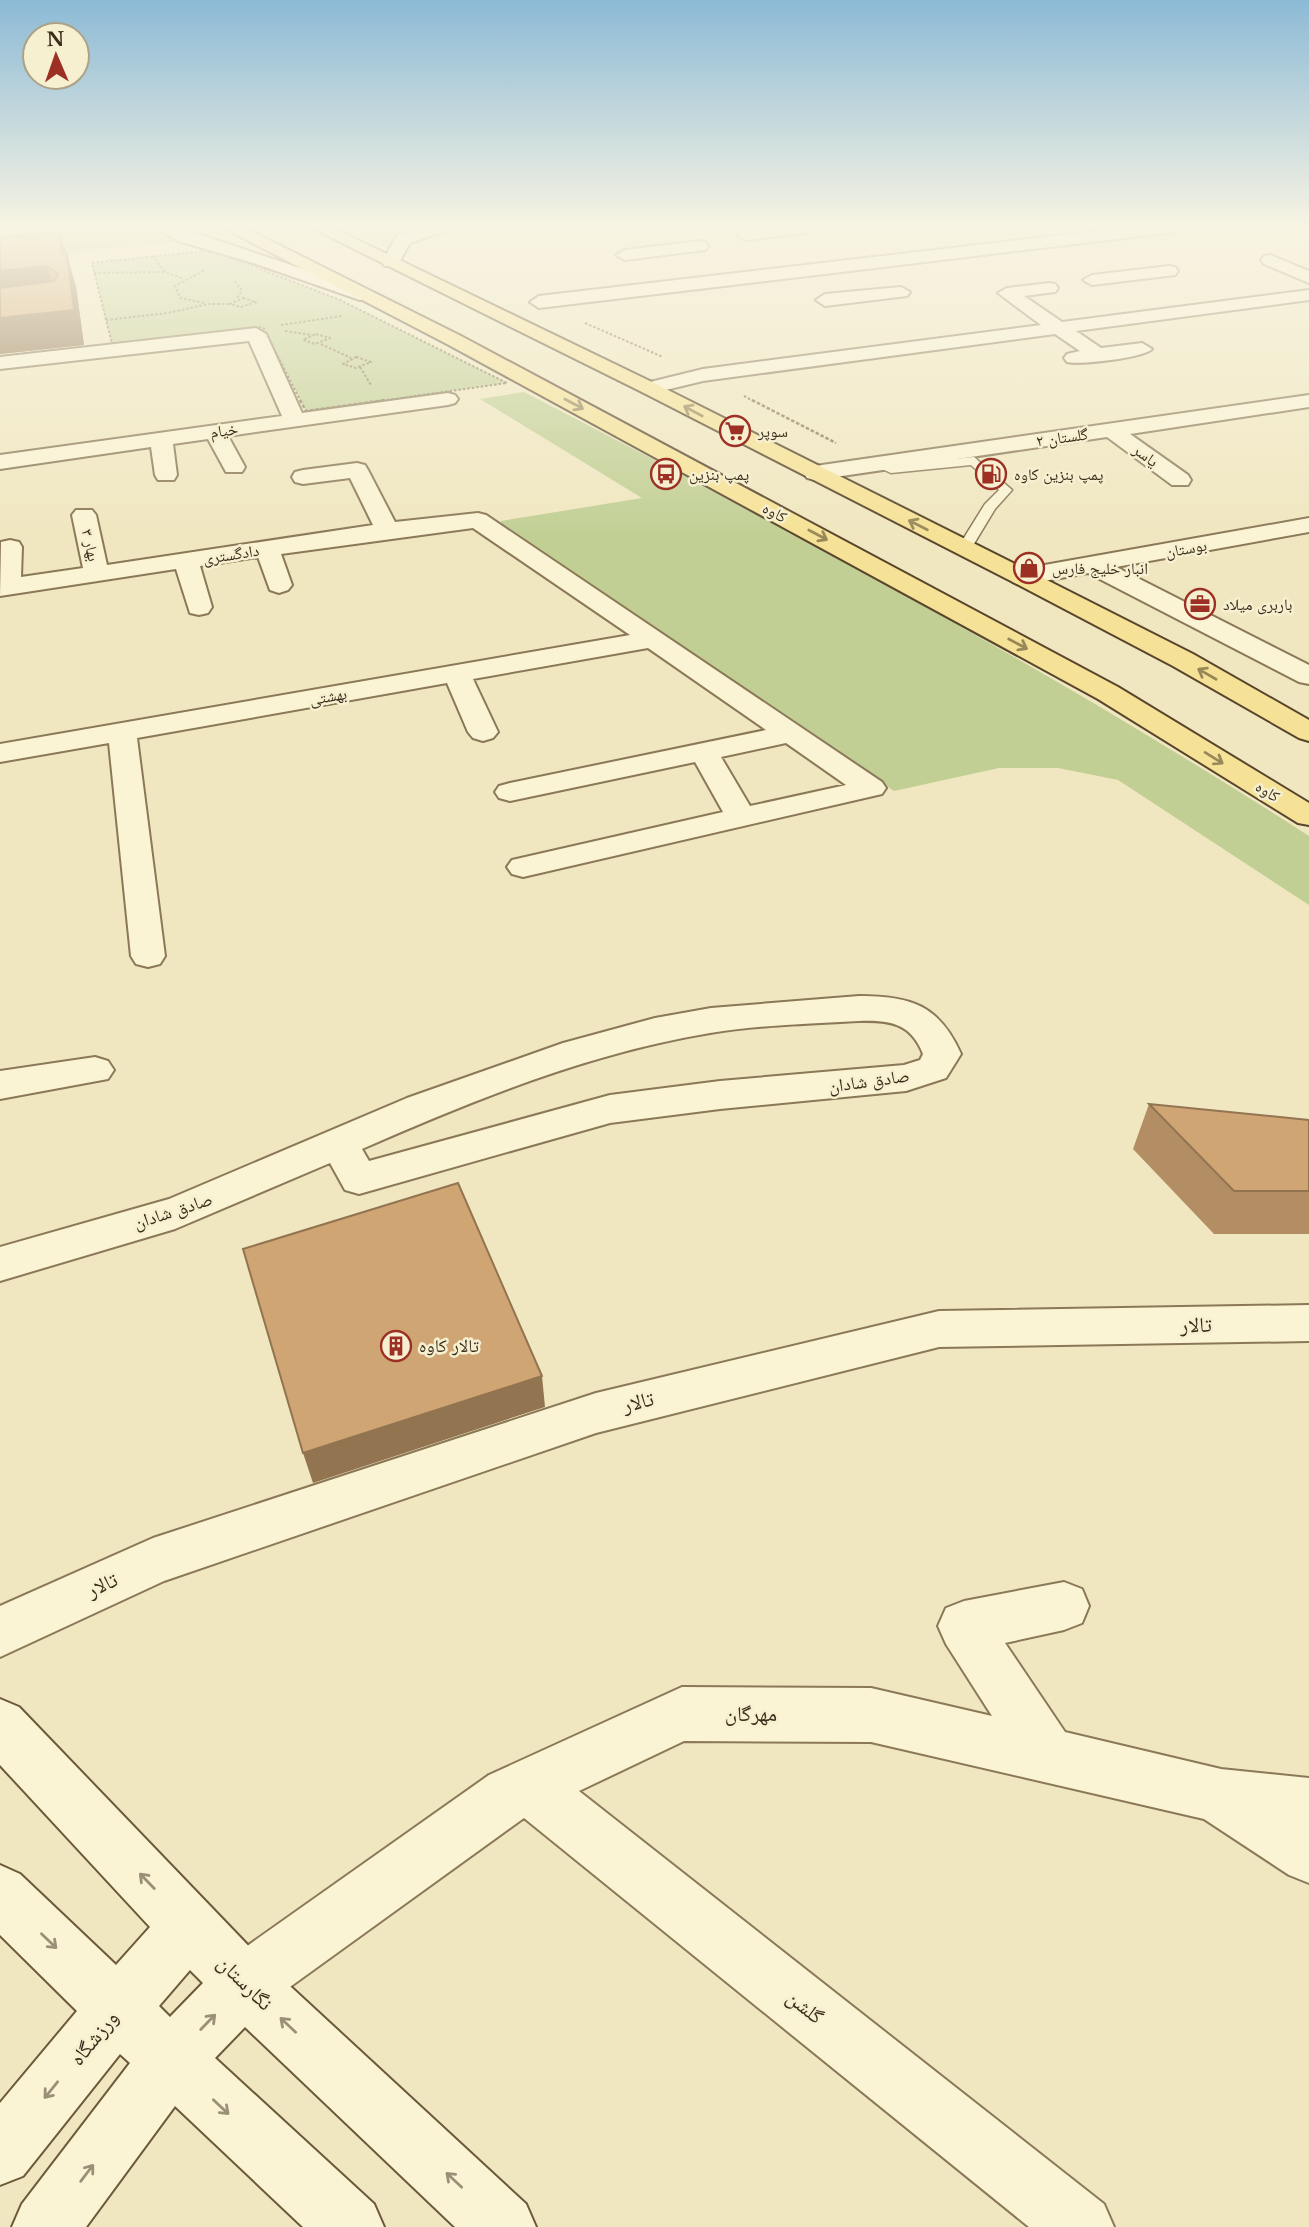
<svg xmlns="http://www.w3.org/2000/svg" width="1309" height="2227" font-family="'Libre Baskerville','Noto Naskh Arabic',serif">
<rect width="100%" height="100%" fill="#f0e7c0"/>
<path fill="#c1cf94" d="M34,227h117l24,15 -141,14z
M345,227h84l-38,23z
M205,251l25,6 110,43 167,83 -201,28 -43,-84 -151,17 -20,-81z
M524,392c267,138 532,281 785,444v69l-191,-125 -60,-12h-59l-105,23 -393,-264v-6l141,-23 -162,-99z"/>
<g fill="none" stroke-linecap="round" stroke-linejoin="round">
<g stroke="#8a7857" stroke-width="3">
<path id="lane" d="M974,457l38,33 -17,19 -26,43 -5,1 -7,-4 28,-45 14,-14 -28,-25 -80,8 -20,-9 6,-4 15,5z"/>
</g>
<g stroke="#8a7857" stroke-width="4">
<path id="street" d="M770,227h44v1l-8,5 -61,7 -8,-5 8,-5z
M1132,227h52l-8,5 -637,76 -9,-6 9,-6z
M699,241l6,1 3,4 -3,4 -80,10 -9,-5 9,-5z
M1270,255l39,16v12l-45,-19 -3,-4 3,-4z
M1169,266l6,1 3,4 -3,4 -83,10 -9,-5 9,-5z
M1049,283l6,1 3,4 -3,4 -31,4 38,26 247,-32v10l-233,31 25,17 41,-5 10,6c-8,9 -72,16 -85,13l-3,-4 3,-4 13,-3 -25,-17 -352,47 -54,13 -7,-2 -3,-4 3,-4 61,-15 338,-44 -43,-32 9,-5z
M901,287l9,5 -3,4 -82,10 -9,-6 9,-6z
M256,328l10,6 36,79 146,-20 7,2 3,4 -3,4 -7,2 -220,31 17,31 -3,5h-16l-18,-33 -35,5 4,31 -3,5h-16l-3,-5 -4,-28 -151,22v-14l282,-39 -33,-75 -249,28v-12z
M1309,395v12l-179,27 58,41 3,5 -3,5h-16l-65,-48 -292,43 -8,-2 -3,-5 3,-5 8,-2z
M357,463l8,2 3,5 27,52 83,-9 8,2 396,267 4,6 -4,6 -359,83 -11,-3 -5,-7 5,-7 211,-48 -28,-50 -185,39 -11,-3 -4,-6 4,-6 11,-3 256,-53 -118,-82 -175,31 25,53 -5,6 -10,3 -10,-3 -5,-6 -21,-49 -310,55 28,218 -5,8 -12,3 -12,-3 -5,-8 -22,-213 -109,19v-18l630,-109 -157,-107 -192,26 11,31 -4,5 -9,3 -9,-3 -12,-33 -58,9 12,41 -4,6 -9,2 -9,-2 -14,-44 -176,27 1,-54 9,-2 9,2 3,5 -1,30 62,-9 -11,-53 4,-5h16l4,5 11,50 266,-40 -23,-47 -47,6 -8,-2 -3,-5 3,-5 8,-2zM786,743l60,42 -96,21 -29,-49z
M1309,518v14l-193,35 193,98v19l-10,-2 -211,-109 -66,12 -9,-3 -4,-5 4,-5 9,-3z
M859,996c52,0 80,9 102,58l-15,24 -40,13 -186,18 -110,14 -251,71 -14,-4 -15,-27 -155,66 -175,52v-34l169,-48 238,-101 156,-55 92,-25 56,-10zM859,1021c30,-1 52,2 64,33l-3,6 -16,5 -184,16 -110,14 -241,66 -7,-12c112,-49 227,-96 348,-116 49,-8 99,-9 149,-12z
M95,1057l13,4 6,9 -6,9 -108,20v-28z
M1309,1305v36l-370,6 -343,86 -432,148 -164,76v-51l153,-68 443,-145 343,-82z
M1064,1582l18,7 7,17 -7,17 -18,7 -59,13 60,89 156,37 88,9v105l-20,-8 -85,-56 -333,-77 -187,-1 -105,50 525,413 10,23h-85l-505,-409 -259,187 -21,9 -21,-9 -9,-21 9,-21 266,-188 193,-88 189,1 121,28 -46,-72 -8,-18 8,-18 18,-7z"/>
</g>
<g stroke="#6c593a" stroke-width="4">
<path id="secondary" d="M156,227h21l195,65 3,4 -3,4h-12l-107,-37 -75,-22z
M423,227h24l-2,4 -35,12 -13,23h-12l-3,-4 15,-26z
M0,1699l19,8 246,256 261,241 10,23h-81l-210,-200 -30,31 159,146 10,23h-81l-128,-121 -89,121h-74l10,-23 108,-141 -10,-9 -97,122 -23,9v-82l77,-92 -77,-76v-70l20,9 96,91 34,-38 -150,-162zM190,1970l13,13 -33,34 -11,-11z"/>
</g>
<g stroke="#58452c" stroke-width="4">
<path id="primary" d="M222,227h21l218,109 657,351 191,116v22l-11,-2 -200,-124 -651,-355z
M310,227h21l325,157 375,188 162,82 116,66v21l-10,-3 -126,-72 -160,-84 -371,-190z"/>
</g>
<path stroke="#8a7857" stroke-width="2" stroke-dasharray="2.5 2" stroke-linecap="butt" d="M152,256l13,16 19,7
M94,273l71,-1
M235,281l7,10 -6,8
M243,298l13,4 -15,5 -11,-3z
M204,303l-24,-5 -5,-12 30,-16
M106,320l62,-7 40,-9h22
M585,323l78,34
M281,325l61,-9
M285,331l27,4
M316,334l14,4 -15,6 -12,-4z
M321,344l30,14
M356,357l15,5 -15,6 -13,-4z
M360,367l11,18
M744,396l11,6
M301,402l-38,-75 -151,17 -20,-81 113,-12 25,6 110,43 167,83 -134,19"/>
<path stroke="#8a7857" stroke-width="2.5" stroke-dasharray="3.5 2" stroke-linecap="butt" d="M300,400l6,11 79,-11
M752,400l84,43"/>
<use href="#lane" fill="#faf3d4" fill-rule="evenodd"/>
<use href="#street" fill="#faf3d4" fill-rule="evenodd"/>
<use href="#secondary" fill="#faf3d4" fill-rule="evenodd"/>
<use href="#primary" fill="#f6e296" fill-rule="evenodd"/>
</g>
<path fill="#b38e64" d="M60,232l16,55 8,58 -84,9z
M1149,1104l160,16v114h-95l-81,-85z"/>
<path fill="#927451" d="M60,232l16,55 8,58 -84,9v-36l74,-8 -13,-56z
M47,266l9,33 -56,7v-35z
M542,1376l3,31 -232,76 -10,-30z"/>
<path fill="#d0a574" stroke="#927451" stroke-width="2" d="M60,232l1,22h6l7,56 -74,8v-30l54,-7 4,-7 -11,-8 -47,5v-34z
M1149,1104l160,16v71h-75z
M458,1183l84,193 -239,77 -60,-204z"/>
<defs><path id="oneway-shaft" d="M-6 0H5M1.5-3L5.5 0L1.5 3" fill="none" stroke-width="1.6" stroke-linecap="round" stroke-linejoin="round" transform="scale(1.75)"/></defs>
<g stroke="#988859">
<use href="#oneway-shaft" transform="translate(574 404) rotate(28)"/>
<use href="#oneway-shaft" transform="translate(693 411) rotate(-152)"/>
<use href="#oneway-shaft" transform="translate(918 525) rotate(-153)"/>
<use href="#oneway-shaft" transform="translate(818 535) rotate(28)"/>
<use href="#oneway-shaft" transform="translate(1018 644) rotate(28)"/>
<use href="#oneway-shaft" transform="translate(1207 674) rotate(-150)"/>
<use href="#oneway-shaft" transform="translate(1214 758) rotate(32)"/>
</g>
<g stroke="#9a9078">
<use href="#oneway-shaft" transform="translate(147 1881) rotate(-134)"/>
<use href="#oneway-shaft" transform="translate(49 1941) rotate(44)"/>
<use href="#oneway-shaft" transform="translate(208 2022) rotate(-46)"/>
<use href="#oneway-shaft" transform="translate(288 2025) rotate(-137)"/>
<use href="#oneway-shaft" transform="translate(51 2090) rotate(129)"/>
<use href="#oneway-shaft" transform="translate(221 2107) rotate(43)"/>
<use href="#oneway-shaft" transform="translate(87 2173) rotate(-53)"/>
<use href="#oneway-shaft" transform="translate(454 2180) rotate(-137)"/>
</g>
<linearGradient id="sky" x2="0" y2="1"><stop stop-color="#8cbad6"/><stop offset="0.42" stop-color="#f8f4e3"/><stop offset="1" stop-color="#f8f4e3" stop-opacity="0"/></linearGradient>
<rect width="1309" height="539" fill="url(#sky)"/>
<defs>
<g id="supermarket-ring" transform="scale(1.575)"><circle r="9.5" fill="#f7f0d0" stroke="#9c3024" stroke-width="1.5"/><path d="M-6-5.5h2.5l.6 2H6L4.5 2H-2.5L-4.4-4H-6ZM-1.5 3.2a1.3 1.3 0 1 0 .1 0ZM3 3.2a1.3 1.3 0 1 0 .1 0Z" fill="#9c3024"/></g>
<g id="bus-ring" transform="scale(1.575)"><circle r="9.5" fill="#f7f0d0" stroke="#9c3024" stroke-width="1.5"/><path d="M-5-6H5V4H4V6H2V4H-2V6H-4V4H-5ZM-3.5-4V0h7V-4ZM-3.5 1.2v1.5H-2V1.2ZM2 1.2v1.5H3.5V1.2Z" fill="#9c3024"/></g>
<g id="fuel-ring" transform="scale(1.575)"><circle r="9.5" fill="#f7f0d0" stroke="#9c3024" stroke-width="1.5"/><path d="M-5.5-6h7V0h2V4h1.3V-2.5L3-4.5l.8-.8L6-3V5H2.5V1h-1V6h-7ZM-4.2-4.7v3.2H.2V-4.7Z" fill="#9c3024"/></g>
<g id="shop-ring" transform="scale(1.575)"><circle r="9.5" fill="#f7f0d0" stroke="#9c3024" stroke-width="1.5"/><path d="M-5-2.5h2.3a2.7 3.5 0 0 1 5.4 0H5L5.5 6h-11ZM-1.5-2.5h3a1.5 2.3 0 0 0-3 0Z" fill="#9c3024"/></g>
<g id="office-ring" transform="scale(1.575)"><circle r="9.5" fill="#f7f0d0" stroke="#9c3024" stroke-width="1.5"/><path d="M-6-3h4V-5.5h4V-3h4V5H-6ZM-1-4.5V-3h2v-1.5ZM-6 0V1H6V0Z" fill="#9c3024"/></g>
<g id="building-ring" transform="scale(1.575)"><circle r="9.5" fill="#f7f0d0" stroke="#9c3024" stroke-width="1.5"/><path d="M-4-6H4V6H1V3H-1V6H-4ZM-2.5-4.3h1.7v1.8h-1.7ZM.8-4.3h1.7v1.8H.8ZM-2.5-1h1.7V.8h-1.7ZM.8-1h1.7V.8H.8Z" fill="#9c3024"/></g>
</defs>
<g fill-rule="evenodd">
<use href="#supermarket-ring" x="735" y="431"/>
<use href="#bus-ring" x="666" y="474"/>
<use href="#fuel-ring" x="991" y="474"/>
<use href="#shop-ring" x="1029" y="568"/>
<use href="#office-ring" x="1200" y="604"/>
<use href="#building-ring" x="396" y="1346"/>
</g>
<g text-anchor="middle" stroke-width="5" stroke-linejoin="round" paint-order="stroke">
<g font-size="16" fill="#392d1c" stroke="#f7f0d0">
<text transform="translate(224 430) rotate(-8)" y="6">خیام</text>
<text transform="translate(1062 437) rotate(-8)" y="6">گلستان ۲</text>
<text transform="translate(1146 455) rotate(36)" y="6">یاسر</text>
<text transform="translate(775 512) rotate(28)" y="6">کاوه</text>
<text transform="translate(91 545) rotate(77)" y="6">بهار ۳</text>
<text transform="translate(1186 548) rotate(-10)" y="6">بوستان</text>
<text transform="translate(231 554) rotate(-9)" y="6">دادگستری</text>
<text transform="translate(328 696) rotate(-10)" y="6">بهشتی</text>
<text transform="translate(1268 791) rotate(32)" y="6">کاوه</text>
</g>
<g font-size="16" fill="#392d1c" stroke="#f7f0d0" text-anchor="start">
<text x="758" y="437">سوپر</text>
<text x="689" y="480">پمپ بنزین</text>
<text x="1014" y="480">پمپ بنزین کاوه</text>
<text x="1052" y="574">انبار خلیج فارس</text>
<text x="1223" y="610">باربری میلاد</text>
</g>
<g font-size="18" fill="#392d1c" stroke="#f7f0d0">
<text transform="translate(869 1081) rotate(-8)" y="6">صادق شادان</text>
<text transform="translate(173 1211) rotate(-18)" y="6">صادق شادان</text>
</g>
<g font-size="18" fill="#392d1c" stroke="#f7f0d0" text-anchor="start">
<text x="419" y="1352">تالار کاوه</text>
</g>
<g font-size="21" fill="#392d1c" stroke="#f7f0d0">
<text transform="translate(1196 1325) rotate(-1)" y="7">تالار</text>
<text transform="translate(638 1402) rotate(-14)" y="7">تالار</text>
<text transform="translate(102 1585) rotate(-25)" y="7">تالار</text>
<text x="751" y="1721">مهرگان</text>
<text transform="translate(245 1983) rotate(45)" y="7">نگارستان</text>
<text transform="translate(805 2007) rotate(39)" y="7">گلشن</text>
<text transform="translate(94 2038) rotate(-51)" y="7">ورزشگاه</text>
</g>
</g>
<g transform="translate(56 56) rotate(358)"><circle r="33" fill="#f7f0d0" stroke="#aba288" stroke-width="2"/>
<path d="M0-5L12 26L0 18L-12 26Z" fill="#9c3024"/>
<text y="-10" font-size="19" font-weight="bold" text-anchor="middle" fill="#392d1c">N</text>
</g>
</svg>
